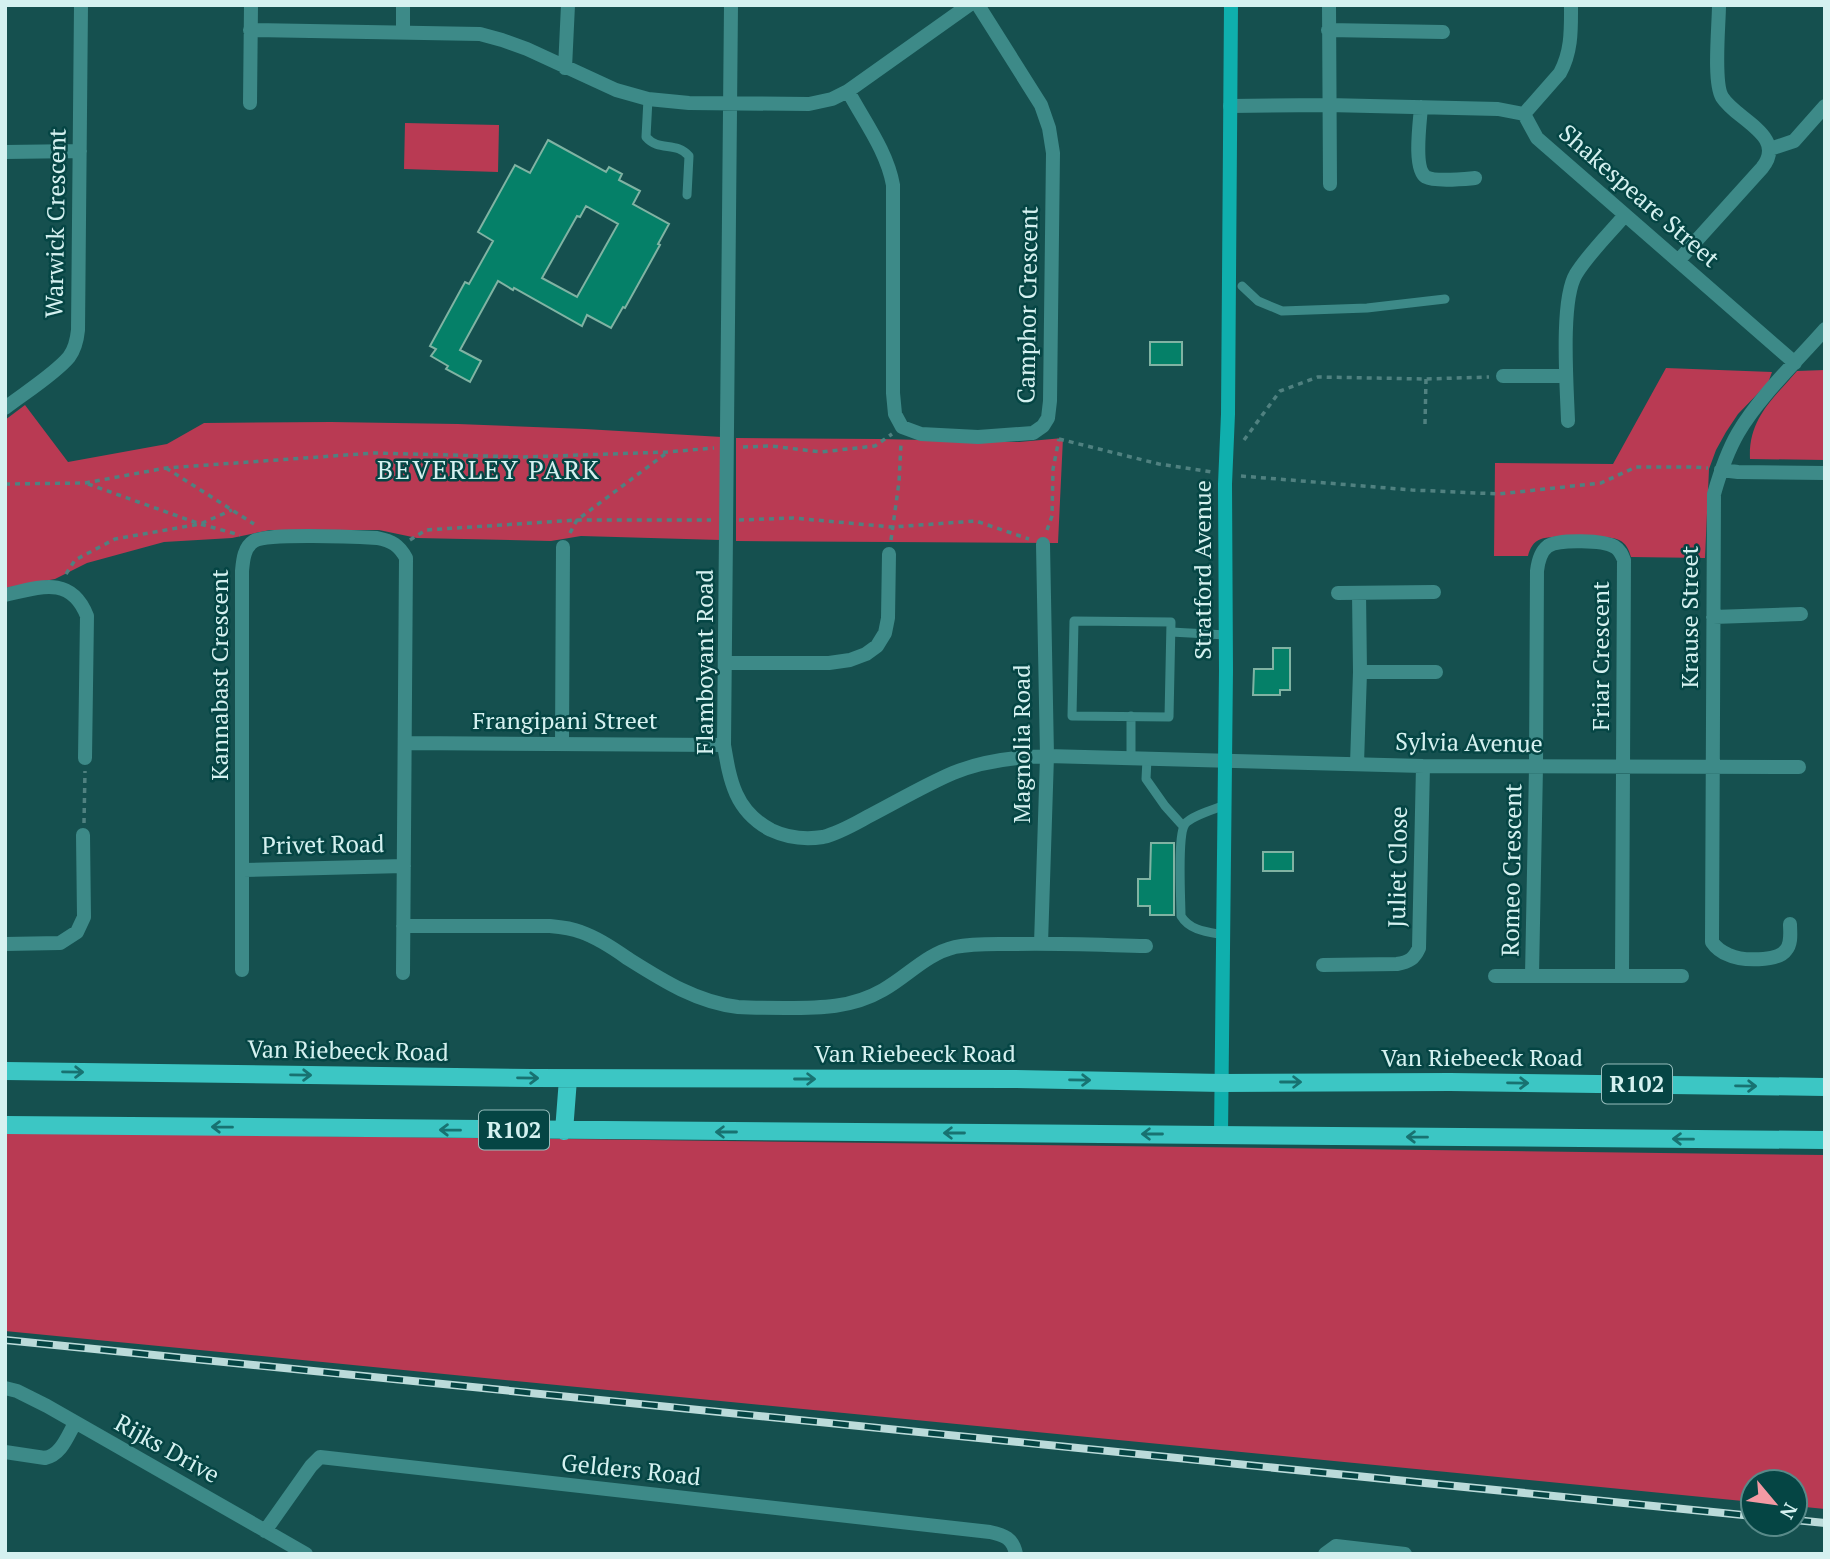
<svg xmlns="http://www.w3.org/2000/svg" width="1830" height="1559" font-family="'PT Serif',serif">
<rect width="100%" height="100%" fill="#15504f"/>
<path fill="#b93a53" d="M405,123l94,2 -1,47 -94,-3z
M1666,368l106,4 -4,11 -30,31 -12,18 -10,18 -7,19 -4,89 -74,-1c-2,-7 -5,-14 -12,-17 -10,-5 -68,-5 -78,-1 -8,3 -11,9 -13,17h-34l1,-93 118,1z
M1825,370v90l-75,-1c-2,-40 23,-60 47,-88z
M25,405l43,57 99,-18 37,-21 127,-1 127,2 127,5 137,8 -2,103 -139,-4 -30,5 -134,-3 -38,-8h-109l-38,8 -68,4 -77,21 -32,16 -50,9v-168z
M736,438l143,1 140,3 44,-4 -5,105 -322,-2z
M5,1132l1820,23v354l-30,-3v-24h-42v20l-1748,-171z"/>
<path fill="#058068" stroke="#80b3a3" stroke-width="2" fill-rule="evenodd" d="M548,140l58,32 3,-5 13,7 -3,6 21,11 -7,13 36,20 -11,20 2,1 -35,63 -2,-1 -12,21 -24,-13 -5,11 -68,-38 -1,2 -15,-9 -38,69 21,11 -11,21 -24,-13 2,-3 -17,-10 5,-7 -6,-3 35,-64 4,2 24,-43 -15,-9 37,-67 15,8zM586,206l32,18 -41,73 -35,-19 35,-62 3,1z
M1150,342h32v23h-32z
M1273,648h17v42h-10v5h-27l1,-26h19z
M1151,843h23v72h-24v-9h-12v-27h12z
M1263,852h30v19h-30z"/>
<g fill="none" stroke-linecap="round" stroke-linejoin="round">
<path stroke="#508180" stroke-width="3.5" stroke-dasharray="5 5" stroke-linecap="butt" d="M1425,424l1,-45
M1059,439l100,25 53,8
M1244,440l36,-49 38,-14 108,2 63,-2
M743,447l28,-1 50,6 54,-6 17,-12
M166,468l88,56
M1241,476l171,14 87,4 102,-11 35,-16h55l17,1
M5,484l80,-1 81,-15 208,-15 150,4 143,-5 47,-4
M88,484l112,40 40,11
M739,520l54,-2 99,9 84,-6 53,18
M1047,530l5,-14 1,-47 6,-30
M570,533l7,-13 88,-66
M410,540l16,-10 151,-10h134
M891,540l8,-58 2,-39
M66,574l9,-14 40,-21 85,-15 32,-14
M84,823l1,-52"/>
<path stroke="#3d8a88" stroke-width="9" d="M648,99l-2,38c13,15 30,4 43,19l-2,39
M1242,286l16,15 24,10 85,-3 78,-9
M1074,621l97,1 -2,95 -97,-1z
M1171,632l55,3
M1131,758v-42
M1147,759l-1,20 19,27 18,20
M1224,935c-16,-3 -34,-4 -43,-19 0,-17 -4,-81 4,-92 6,-8 30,-15 40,-19"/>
<path stroke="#3d8a88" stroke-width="14" d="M403,5v27
M731,5l-7,740c6,36 11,66 47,85 17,8 33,10 52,7 17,-4 33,-14 48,-22 27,-14 54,-30 82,-42 29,-12 62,-16 94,-17l376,10 376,1
M1329,5l1,179
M250,30l230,4 22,6 25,9 89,41 32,9 41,4 120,1 23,-5 16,-8 121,-86
M1328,30l115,2
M565,68l3,-63
M848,91c16,30 39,60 45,94v208l2,21 7,13 19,7 57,3 55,-4 10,-7 5,-8 2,-17 3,-248 -4,-25 -8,-23 -63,-100
M250,103l1,-98
M1230,106l98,-1 170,4 26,5
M1421,107c-1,15 -8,62 5,70 9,5 38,2 49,1
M1524,114l13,24 258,225
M1524,114l36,-41c12,-22 11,-44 11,-68
M1770,149l24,-8 31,-35
M5,152l75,-1
M1678,261l84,-93c26,-32 -26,-48 -40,-71 -9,-15 -3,-72 -3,-92
M1503,376h63
M5,408c18,-14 50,-34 64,-51 6,-8 8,-17 9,-27l3,-325
M1568,421c-1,-33 -8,-121 8,-147 13,-21 33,-40 49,-59
M1721,470l17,2 87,1
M1338,593l96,-1
M5,595c35,-8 66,-20 82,21l-2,142
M1713,617l88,-3
M726,663h103l21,-3 16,-6 11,-8 8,-13 3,-15 1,-64
M1360,672h76
M405,743l319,2
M562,743l1,-196
M1357,764l3,-92 -1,-79
M243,870l161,-4
M1790,924c0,8 2,19 -4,26 -8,12 -45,11 -57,5 -8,-3 -13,-7 -17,-13l2,-448c6,-21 13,-42 24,-61 21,-36 59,-72 87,-104
M403,926h147c11,1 21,2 31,6 17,6 32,16 46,26 35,22 69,44 111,49 15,1 32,1 47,1 35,0 67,0 98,-18 25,-14 43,-36 72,-43 19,-4 39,-3 58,-3 45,-1 89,1 133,2
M5,944l55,-1 17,-11 7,-15 -1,-82
M1041,944l6,-188 -4,-212
M1323,965l74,-1c12,-2 17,-5 22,-16l4,-182
M242,970v-399c1,-11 2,-24 12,-30 13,-8 103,-4 123,-3 15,3 22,7 29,20l-3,415
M1532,975l4,-208 1,-196c1,-9 3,-19 11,-25 11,-7 56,-6 67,1 5,3 7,8 9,13l-2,415
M1495,976h187
M5,1388l12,3 30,15 259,148
M5,1452l40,6c16,-3 22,-21 30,-35
M265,1531l46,-65 9,-9 670,75c14,3 23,6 26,22
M1325,1554l11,-8 69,8"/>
<path stroke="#0fafad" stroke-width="14" d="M1221,1135l5,-465 -1,-186 3,-70 3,-409"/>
<path stroke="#3cc6c4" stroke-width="18" d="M5,1071l526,7 481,1 210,4 228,-1 375,5
M5,1125l1820,15
M564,1131l4,-52"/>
<g stroke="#bbdbda" stroke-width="8">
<path id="rail" d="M5,1340l1748,176
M1795,1520l30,3"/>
</g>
<use href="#rail" stroke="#054544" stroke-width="5" stroke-dasharray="16" stroke-linecap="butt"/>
</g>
<defs><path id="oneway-shaft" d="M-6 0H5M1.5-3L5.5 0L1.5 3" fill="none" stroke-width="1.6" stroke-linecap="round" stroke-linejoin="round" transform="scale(1.75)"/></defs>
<g stroke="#187271">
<use href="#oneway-shaft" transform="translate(73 1072) rotate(1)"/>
<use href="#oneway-shaft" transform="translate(301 1075) rotate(1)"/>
<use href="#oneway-shaft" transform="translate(528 1078) rotate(1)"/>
<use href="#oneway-shaft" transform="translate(805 1079)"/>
<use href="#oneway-shaft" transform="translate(1080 1080) rotate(1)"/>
<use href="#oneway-shaft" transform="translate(1291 1082)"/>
<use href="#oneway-shaft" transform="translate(1518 1083) rotate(1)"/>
<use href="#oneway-shaft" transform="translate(1746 1086) rotate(1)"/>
<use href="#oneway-shaft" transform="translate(222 1127) rotate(-179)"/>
<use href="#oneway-shaft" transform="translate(450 1130) rotate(-179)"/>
<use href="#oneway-shaft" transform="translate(726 1132) rotate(-180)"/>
<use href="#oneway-shaft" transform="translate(954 1133) rotate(-180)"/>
<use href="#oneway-shaft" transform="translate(1152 1134) rotate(-180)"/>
<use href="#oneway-shaft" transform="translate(1417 1137) rotate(-179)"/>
<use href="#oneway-shaft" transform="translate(1683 1139) rotate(-179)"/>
</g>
<g text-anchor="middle" stroke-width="5" stroke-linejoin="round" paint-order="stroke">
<g fill="#054544" stroke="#97bdbc" stroke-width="2">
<rect x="1602" y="1064.5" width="70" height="39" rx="5"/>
<rect x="479" y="1110.5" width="70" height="39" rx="5"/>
</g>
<g font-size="23" font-weight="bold" fill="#d5f1f0">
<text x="1637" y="1092">R102</text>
<text x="514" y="1138">R102</text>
</g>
<g font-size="24" fill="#d5f1f0" stroke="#054544">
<text transform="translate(1639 196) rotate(41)" y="8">Shakespeare Street</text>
<text transform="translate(56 223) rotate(-89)" y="8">Warwick Crescent</text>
<text transform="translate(1028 305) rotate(-89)" y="8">Camphor Crescent</text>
<text transform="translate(1203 570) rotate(-90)" y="8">Stratford Avenue</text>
<text transform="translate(1690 617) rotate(-90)" y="8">Krause Street</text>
<text transform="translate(1601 656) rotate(-90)" y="8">Friar Crescent</text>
<text transform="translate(705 662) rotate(-90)" y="8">Flamboyant Road</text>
<text transform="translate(220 675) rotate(-90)" y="8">Kannabast Crescent</text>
<text x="565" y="729">Frangipani Street</text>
<text transform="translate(1469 743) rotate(1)" y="8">Sylvia Avenue</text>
<text transform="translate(1022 744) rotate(-90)" y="8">Magnolia Road</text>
<text transform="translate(323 845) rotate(-1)" y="8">Privet Road</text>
<text transform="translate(1398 867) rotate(-89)" y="8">Juliet Close</text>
<text transform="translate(1512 870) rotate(-89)" y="8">Romeo Crescent</text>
<text transform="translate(348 1051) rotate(1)" y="8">Van Riebeeck Road</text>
<text x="915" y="1062">Van Riebeeck Road</text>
<text x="1482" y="1066">Van Riebeeck Road</text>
<text transform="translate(167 1449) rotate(29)" y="8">Rijks Drive</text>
<text transform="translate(631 1470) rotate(6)" y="8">Gelders Road</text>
</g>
<g font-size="26" letter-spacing="2" fill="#d5f1f0" stroke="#054544">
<text x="489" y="479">BEVERLEY PARK</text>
</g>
</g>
<rect width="1830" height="1559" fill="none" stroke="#d5f1f0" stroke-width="14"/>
<g transform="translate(1774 1503) rotate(119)"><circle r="33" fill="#054544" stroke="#588a89" stroke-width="2"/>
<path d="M0-5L12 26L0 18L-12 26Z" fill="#f49aa4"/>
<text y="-10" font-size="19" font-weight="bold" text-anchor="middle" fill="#d5f1f0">N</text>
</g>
</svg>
